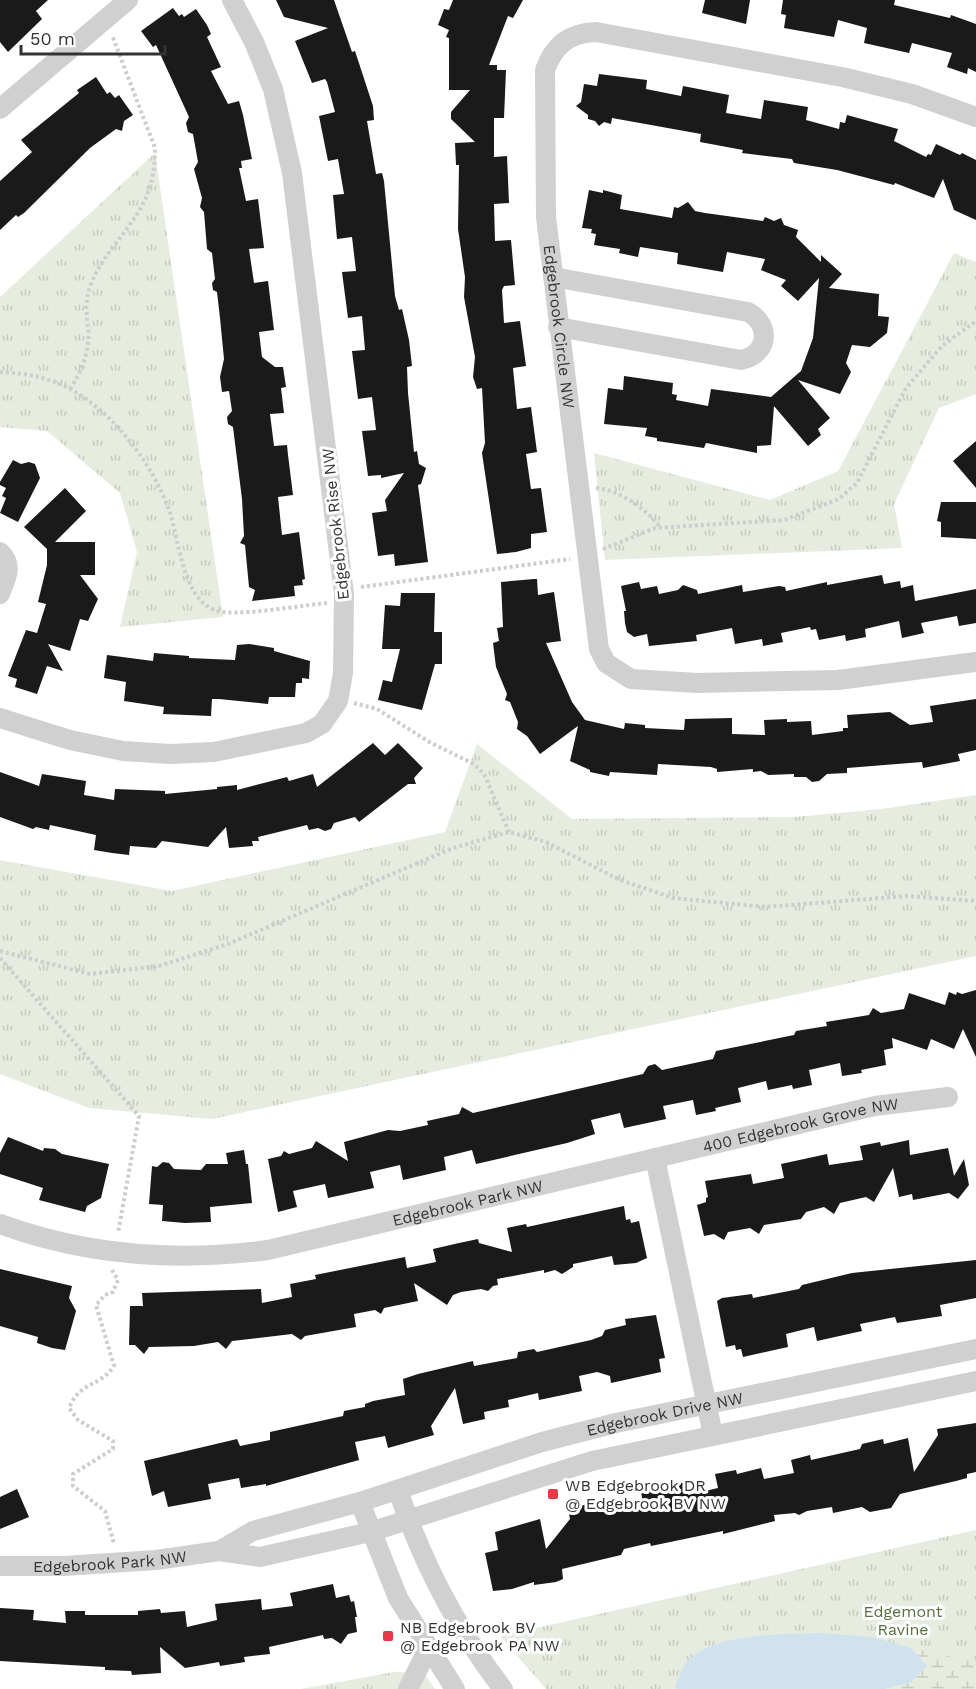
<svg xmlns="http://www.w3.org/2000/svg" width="976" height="1689" font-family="'Work Sans',sans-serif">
<defs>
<pattern id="grass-tufts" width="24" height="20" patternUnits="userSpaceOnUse" patternTransform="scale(1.5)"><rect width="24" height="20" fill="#e6ecdf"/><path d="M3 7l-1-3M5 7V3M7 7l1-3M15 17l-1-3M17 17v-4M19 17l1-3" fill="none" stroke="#c6cbc0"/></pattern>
<pattern id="wetland-marsh" width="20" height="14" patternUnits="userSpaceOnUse" patternTransform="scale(1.5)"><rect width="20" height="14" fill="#e6ecdf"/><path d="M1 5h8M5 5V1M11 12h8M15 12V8" fill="none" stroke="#c6cbc0"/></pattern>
</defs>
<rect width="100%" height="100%" fill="#fff"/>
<path fill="url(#grass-tufts)" d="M155,153l68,464 -103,10 17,-75 -17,-59 -73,-62 -47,-4v-130z
M954,253l22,9v132l-37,14 -45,96 8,44 -297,12 -11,-107 176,47 68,-29z
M477,744l95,75 223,-2 86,-8 95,-14v161l-764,163 -123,-11 -89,-34v-214l172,31 273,-59z
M976,1530v159h-430l-46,-53z
M394,1672l30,1 11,16h-134z"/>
<path fill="url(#wetland-marsh)" d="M911,1648l65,14v27h-92l27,-7 16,-16z"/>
<path fill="#cfe2ee" d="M821,1633l51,4 39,11 16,18 -16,16 -27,7h-208l-1,-4c4,-7 7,-18 13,-24 24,-28 99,-27 133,-28z"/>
<path fill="#1a1a1a" d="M0,0h48l-12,11 6,8 -34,33 -8,-10z
M276,0h58l18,52 3,-1 18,55 1,14 -7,1 9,53 6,-1 2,8 11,115 4,14 3,-1 7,31 3,26 -5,1 1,26 6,59 3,-1 2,13 7,4 -5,16 -3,1 10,77 -33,4 -1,-12 -16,2 -6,-43 15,-2 -2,-11 19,-27 -23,5v-3l-13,1 -6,-45 14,-1 -4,-33 -14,2 -6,-48 13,-1 -3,-34 -14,2 -6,-46 14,-1 -4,-34 -15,2 -4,-44 11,-1 -6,-35 -10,2 -9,-45 16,-4 -8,-30 -2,-3 -13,4 -17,-42 33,-13 -44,-11z
M453,0h70l-10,18 -5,-2 -19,49h8v5h9l-2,48h-10v39l13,-1 2,47 -15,1 1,37 16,-1 4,45 -11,1 -2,4 2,33 16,-2 6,45 -13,2 4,41 14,-2 6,45 -11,2 5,35 10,-1 6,44 -16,2v14l-15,4 -19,2 -15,-101 3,-10 -3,-55 -5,1 -4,-12 2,-20 -11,-60 1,-20 -7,-48 1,-64h-3l-1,-22 20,-1 -24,-23v-7l19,-22h-21v-52l-3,-1 3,-7 -11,-5 6,-16 5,1z
M705,0h45l-4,24 -44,-11z
M783,0h112l-1,5 56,13 1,-3 25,9v48l-8,-4 -1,6 -20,-7 5,-14 -40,-10 -3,10 -45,-10 3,-15 -29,-8 -4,17 -50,-9 2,-13 -5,-1z
M173,8l6,8 3,-2 2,3 12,-8 11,16 4,9 -4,3 14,30 -10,4 17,33 11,-3 4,14 9,44 -11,2 1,7h-3l7,33 12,-2 6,49 -15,1 5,34 14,-2 6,49 -15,2 3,25 13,10h8l3,20 -5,1 3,25 -14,1 4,32 13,-1 1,10 5,40 -15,2 4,38 17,-3 6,47 -3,1 1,5 -9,1 1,10 -43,5 3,-11 -6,-3 -4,-42 -5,-2 4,-7 -2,-37 -9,-72 -5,-3 -1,-7 5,-6 -3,-20 -7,1 -2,-15 4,-18 -4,-41 -3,-26 -4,-2 -1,-7 3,-4 -3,-26 -5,-4 -3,-37 -4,-5 2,-9 -8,-29 4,-7 -5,-28 -5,-2 -2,-9 3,-6 -33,-72 -3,2 -12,-16z
M599,74l48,6 -1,9 35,7 2,-10 46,9 -3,18 35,6 3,-19 44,7 -2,13 33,9 1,-7 5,1 2,-8 51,14 -4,12 32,16 2,-3 3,1 5,-11 24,11 2,-2 14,7v60l-22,-10 -11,-31 -9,19 -39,-15 -1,2 -57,-15 -43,-7 -2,-4 -50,-6 1,-3 -43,-8 1,-8 -89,-16 -1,6 -7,-2 -5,4 -4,-5 -7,-2v-4l-12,-9 5,-4 3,-18 13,2z
M96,77l11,17 3,-2 5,6 4,-3 14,20 -9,6 -2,10 -6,-2 -26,19 -66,65 -6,4 -2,-2 -16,15v-49l32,-29 -11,-12 58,-47 -2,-3z
M589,190l14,3v-3l19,5 -2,14 52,9 2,-11 4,1 10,-6 7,9 10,2 58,8 2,-4 9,4 7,-3 3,7 14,5 -2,7 25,25v-7l21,19 -13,14 50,6 -1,22 11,1 -2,16 -17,14 -18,-2 -6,18 5,9 -11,22 -42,-14 32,38 -12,11 3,6 -13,11 -34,-40 -3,39 -14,1v7l-51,-10 -2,5 -47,-7v-3l-12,-2 2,-8 -43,-4 4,-36 15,2 1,-14 49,7 -1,11 5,1 -1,5 32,6 3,-17 60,8 30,-26 12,-33 6,-60 -21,23 -17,-15 5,-6 -25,-10 4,-11 -38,-7 -4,20 -46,-8 1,-11 -38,-6 -2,10 -19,-4 1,-4 -26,-4 2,-11 -5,-1 1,-4 -10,-1z
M976,441v47l-23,-27z
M13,460l8,4 8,-2 6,2 5,14 -22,44 -18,-9 6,-15 -4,-2 4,-8 -6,-3v-3z
M65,488l21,23 -31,31h40v33h-15l18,24 -10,22 -8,-2 -10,32 -22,-7 15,27 -16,-5 -10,28 -22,-7 2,-8 -9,-3 18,-46 11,3 9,-29 -8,-2 9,-37v-16l-23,-22z
M941,502h35v37l-35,-2v-15l-4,-1z
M882,575l2,9 16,-3 1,7 12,-3 2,16 61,-12v34l-17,3 -2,-10 -36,7 3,10 -22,5 -3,-17 -34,8 1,8 -20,4 -1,-6 -26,5 -3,-11 -5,1 -1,-3 -29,6 2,9 -20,4 -1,-7 -27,5 -3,-16 -36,7 1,6 -48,5 -2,-12 -13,3 -7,-5 -2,-9 -1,-12h2l-5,-25 18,-4 2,7 16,-3 2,8 19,-4 5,-5 14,5 1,4 44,-9 1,7 36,-6 6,1 1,4 41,-9v3z
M534,579h3l1,16 16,-3 7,49 -15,2 26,59 13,18 39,9 1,-6 20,2v3l39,2 1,-11 47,-1v16l33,1 -1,-15 23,-1v3l24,-1 1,14 31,-4v-3h5l-1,-13 43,-3 20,13 23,-3 -3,-16 46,-7v51l-18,4 2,7 -37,7 -1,-6 -75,6v5l-20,1 -8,7 -7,1 -6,-5h-12v-3l-26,1 -7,-4 -8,1v-3l-36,3v-3l-6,-2 -53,-3 -1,11 -47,-3 -1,4 -19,-4v-2l-20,-9 8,-35 -38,28 -13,-18 -10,-7 1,-7 -8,-20 -5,-2 2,-6 -11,-27 -3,-24 6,-2 -2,-13 6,-1 -2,-45z
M401,593h34l-1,39h8v32h-7l-13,46 -44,-10 5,-20 9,2 8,-33h-18l3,-44 15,1z
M249,644l25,4v3l36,10 -1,18 -7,-1v5h-6l-1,14h-26l-1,7 -49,-5h-7l-1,17 -48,-2 1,-7 -40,-6 2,-19 -22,-4 3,-23 46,6 1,-8 35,3v2l46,2 2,-15z
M373,743l12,12 13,-12 25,25 -9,10 2,6h-8l-49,38 -4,-5 -21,6 -3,6 -6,2 -7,-3 -9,2 -2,-5 -49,12 1,4h-7l1,5 -24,2 -3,-21 -18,20 -46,-6 -6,7 -26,-2 -1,9 -17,-2 -18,-3 2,-15 -46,-10 -1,5 -13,-3 -3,2 -33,-12v-45l39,14 3,-12 44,7 -2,14 30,5 1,-11 50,2v3l52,-5v-2l20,-2v5l50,-13 2,4 24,-7 4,13z
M976,990v67l-13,-28 -9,20 -23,-10 -4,11 -35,-12 1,10 -9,2 2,15 -25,5 1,3 -20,3 -2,-13 -31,7 3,15 -19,4 -1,-4 -24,5 -2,-9 -28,7 3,14 -26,6 1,3 -20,4 -3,-15 -30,6 3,13 -42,9 -4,-15 -29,7 4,14 -28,9 -91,21 -4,-14 -28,7 2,13 -43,10 -3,-15 -30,7 4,16 -46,10 -3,-14 -32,7 4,16 -19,5 -10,-53 13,-3 3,-5 5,3 23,-6 4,-7 32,20 -4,-19 44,-12 12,1 28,-6 -1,-4 32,-7 3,-7 11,6 170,-39 5,-8 7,-2 7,6 51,-11 3,-8 78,-16 2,-4 31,-5 -1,-4 43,-7 4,-7 8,5 23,-4 5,-16 36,12 4,-13 7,3 1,-3 5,2z
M8,1137l35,14 1,-3 11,1 7,5 47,10 -8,34 -14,8 -2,6 -46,-12 4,-12 -43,-14v-21z
M909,1140l1,15 38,-7 6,28 10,-17 5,26 -11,14 -9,-6 -36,7 -1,-6 -13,3 -6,-29 -19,34 -8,-5 -26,6 -6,11 -10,-7 -18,5 -5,7 -37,6 -5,9 -9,-6 -22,4 -4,8 -10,-6 -10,2 -7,-31 9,-3v-4l2,-1 -3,-16 46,-7 2,10 31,-6 -3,-14 46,-10 2,11 34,-5 -3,-14 20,-4 1,4z
M244,1150l2,14h2l4,39 -42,4 1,15 -26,1 -23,-2 1,-16 -14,-1 3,-38 5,1 6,-5 6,1 5,6 27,1 5,-6h22l-2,-11z
M624,1206l2,14 4,-1 1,4 8,-2 8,37 -11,5 -22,2 -2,-9 -39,8v3l-11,7 -7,-4 -11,3v-3l-47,9 1,6 -5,1 -5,5 -7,-2 -20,3 -8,3 -6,10 -33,-22 4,18 -34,7 -3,6 -6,-4 -21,4 2,13 -51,9 -4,4 -9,-6 -60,7 -6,8 -8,-7 -24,4 -45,1 -5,7 -9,-9h-6l1,-39h13l-1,-13 119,-4 1,14 30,-6 -2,-13 26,-5 -1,-4 90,-18 2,11 29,-6 -3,-13 26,-6 19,-4 1,4 33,9 -5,-24 19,-4 1,3z
M976,1260v38l-36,7 2,11 -45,7 -2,-6 -35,7 2,7 -45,10 -3,-14 -28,7 2,13 -45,10 -2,-8 -5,1 -1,-5 -9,2 -9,-46 5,-3 30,-4 1,4 46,-9 3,-4 50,-12z
M0,1269l72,17 -3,12 7,13 -11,39 -13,-2 -15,-5 1,-6 -38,-11z
M656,1315l9,43 -6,1 2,13 -50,11 -1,-7 -13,-4 -18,4 3,15 -43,9 -1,-7 -30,7 1,7 -25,5 1,7 -22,5 -8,-36 -24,38 3,9 -46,13 -3,-12 -30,6 4,18 -93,26v-2l-25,4 -2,-10 -31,6 3,15 -43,8 -4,-16 -12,5 -8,-35 93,-22 3,7 30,-6v-8l73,-16 1,-5 21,-4v-3l8,-3 32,-6 -2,-16 15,-5 55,-13 1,5 43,-8 1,-6 16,-3 3,3 54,-12 11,-4 3,-6 21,-5 -1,-6z
M976,1423v49l-9,2v4l-11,3 -56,13 -9,14 -21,4 -8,-5 -29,6 -1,-6 -25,4 -8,4 -4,-2 -21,2 1,6 -52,13v-3l-72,15 -1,-3 -26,6 -3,6 -59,14 1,10 -7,3 -22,3v-3l-22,7 -19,2 -8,-38 13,-3 -3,-18 45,-13 6,30 24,-30 -2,-10 43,-11 2,11 30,-6 -2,-11 45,-10 2,13 30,-7 -3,-14 21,-4 1,4 24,-6 3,11 30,-6 -3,-13 19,-5 1,5 49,-11 2,-5 21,-5 1,5 24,-6 6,34 24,-37 -1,-6z
M17,1489l12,28 -29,12v-32z
M333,1584l3,14 13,-3 2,7 3,-1 3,16h-2l2,15 -9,2 -7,10 -9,-6 -8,1 -1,-4 -54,12 1,7 -26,3 1,5 -25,4 -1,-4 -34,6 -25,-21 1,26 -29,2 -1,-4 -26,-1v-3l-105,-6v-53l34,2 -1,10 33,3 -1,-12h20v4h53v-4l22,-2 1,4 24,-2 2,16 30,-7 -2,-16 46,-5 1,11 31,-4 -3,-13z"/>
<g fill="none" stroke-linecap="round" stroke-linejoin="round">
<path stroke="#cdcdcd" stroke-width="4" stroke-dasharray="3 3" stroke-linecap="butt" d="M0,372c24,1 49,5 70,17 44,24 82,74 99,121 11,31 12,85 45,100 17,8 90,-5 113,-7
M70,389c12,-18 20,-39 18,-61 -2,-15 -3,-26 2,-41 12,-36 48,-62 59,-98 5,-13 6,-28 6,-41l-43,-113
M596,488c24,2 50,21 64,39
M603,549l52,-21 129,-8 55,-21 18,-16 49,-95 36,-42 34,-25
M361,587l209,-28
M354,703l23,6 54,34 43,21 10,10 25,58
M0,951l90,23 69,-8 69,-22 225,-96 56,-16 37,10 74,38 53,18 92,9 142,-11 69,5
M0,958l139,158 -21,117
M112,1270l6,10 -5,12 -8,3 -9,10 18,61c-15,22 -33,14 -45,42l9,12 35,21v8l-40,25v12l32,25 9,33"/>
<g stroke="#d0d0d0" stroke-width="20">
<path d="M0,109l128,-109"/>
<path id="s1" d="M976,117l-64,-23 -70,-17 -246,-45c-27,1 -42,13 -51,38l1,147 53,432 7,14 25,16 66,4 141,-3 138,-18"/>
<path d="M553,277l195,35c24,13 20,43 -7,48l-183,-33"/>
<path d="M0,552c14,13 6,27 0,42"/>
<path d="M0,718l70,22 53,11 47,3 44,-2 92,-19 16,-9 16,-23 5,-28 1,-79 -52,-421 -19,-84 -19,-47 -22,-42"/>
<path d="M655,1158l58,277"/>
<path id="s2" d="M0,1224c87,32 176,38 268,26l607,-144 73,-9"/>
<path d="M398,1490c24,72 58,138 105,199"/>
<path d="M360,1502l38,96 57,91"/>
<path id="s3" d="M219,1551l34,-20 107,-29 182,-60 74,-19 360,-74"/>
<path id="s4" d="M0,1566h64l92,-6 63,-9 41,6 110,-25 222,-71 384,-80"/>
<path d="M408,1689l20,-40"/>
</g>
</g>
<g fill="#e63946" stroke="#fff" stroke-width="2">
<rect x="547" y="1488" width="12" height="12" rx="3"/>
<rect x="382" y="1630" width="12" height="12" rx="3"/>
</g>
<g text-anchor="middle" stroke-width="6" stroke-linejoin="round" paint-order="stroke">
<g font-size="16" fill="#333" stroke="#fff">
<text dy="6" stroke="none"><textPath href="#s1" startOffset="716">Edgebrook Circle NW</textPath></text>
<text transform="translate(335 524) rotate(-96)" y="6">Edgebrook Rise NW</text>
<text dy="6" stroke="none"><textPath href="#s2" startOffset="819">400 Edgebrook Grove NW</textPath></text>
<text dy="6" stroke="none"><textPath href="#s2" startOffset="477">Edgebrook Park NW</textPath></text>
<text dy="6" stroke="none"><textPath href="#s3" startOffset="468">Edgebrook Drive NW</textPath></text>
<text dy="6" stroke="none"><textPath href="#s4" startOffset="110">Edgebrook Park NW</textPath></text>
</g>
<g font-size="16" fill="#333" stroke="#fff" text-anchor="start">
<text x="565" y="1491">WB Edgebrook DR<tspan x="565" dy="18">@ Edgebrook BV NW</tspan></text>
<text x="400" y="1633">NB Edgebrook BV<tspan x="400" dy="18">@ Edgebrook PA NW</tspan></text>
</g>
<g font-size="16" fill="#56703f" stroke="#fff">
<text x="903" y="1617">Edgemont<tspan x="903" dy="18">Ravine</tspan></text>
</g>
</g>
<path d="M21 45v9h144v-9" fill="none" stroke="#333333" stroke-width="3"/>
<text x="30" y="45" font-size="18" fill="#333333" stroke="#ffffff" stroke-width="4.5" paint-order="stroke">50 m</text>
</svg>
